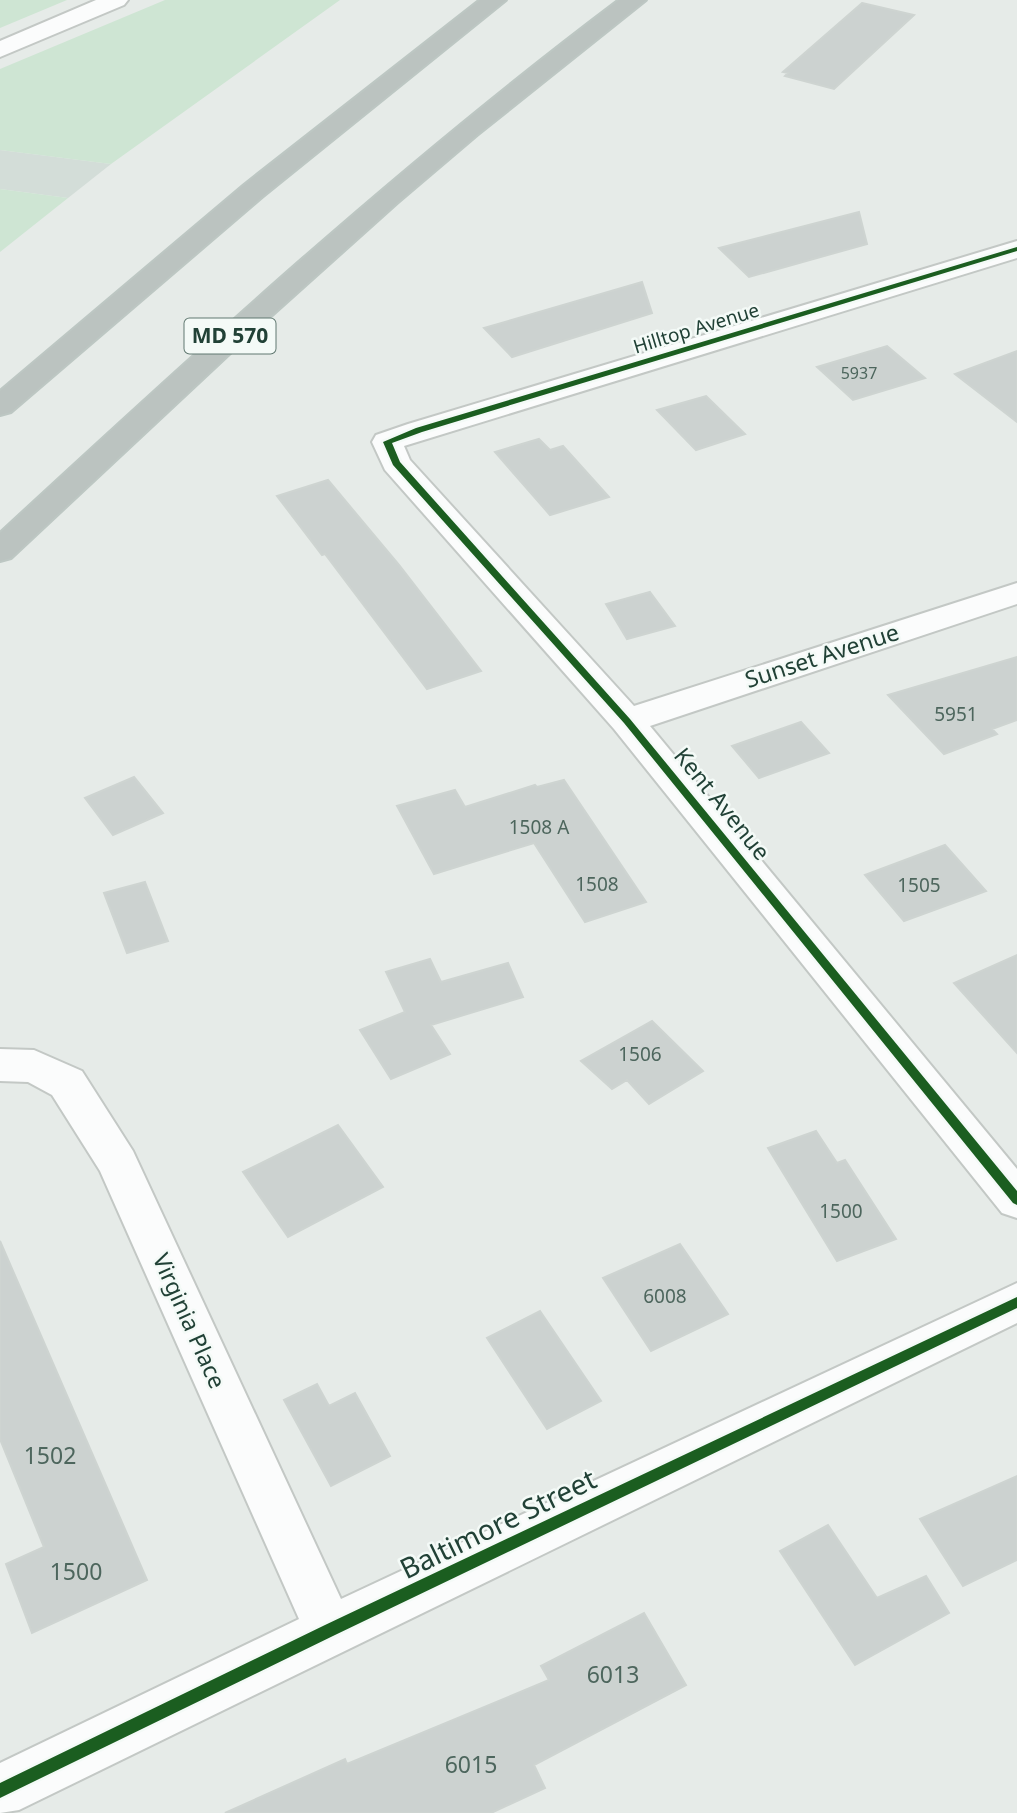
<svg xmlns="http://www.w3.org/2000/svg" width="1017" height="1813" font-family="'Noto Sans',sans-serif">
<rect width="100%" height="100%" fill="#e6ebe8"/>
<path fill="#d3ddd8" d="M0,150l111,14 -43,34 -68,-9z"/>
<path fill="#cee5d3" d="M0,0h67l-67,28z
M165,0h175l-229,164 -111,-14v-81z
M0,189l68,9 -68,54z"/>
<path fill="#ccd2d0" stroke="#ced4d1" stroke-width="2" d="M862,3l52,12 -80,74 -49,-13 3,-3 -5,-1z
M859,212l8,32 -118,33 -30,-29z
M642,282l10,31 -140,44 -28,-29z
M887,346l38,32 -72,22 -36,-33z
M1017,351v71l-62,-48z
M706,396l39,38 -49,16 -39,-40z
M539,439l11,11 13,-4 46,51 -59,18 -55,-63z
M328,480l71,85 82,106 -54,18 -102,-135 -3,1 -45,-59z
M650,592l25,34 -48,13 -21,-35z
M1017,657v63l-25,9 5,5 -53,20 -56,-59z
M801,722l28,31 -70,25 -27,-32z
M134,777l29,36 -50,22 -28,-37z
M564,780l82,122 -61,20 -51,-79 -100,31 -37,-68 58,-16 10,17 70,-22 2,2z
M945,845l41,46 -82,30 -39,-46z
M145,882l23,59 -41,12 -23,-60z
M1017,955v98l-63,-70z
M430,959l11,23 67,-19 15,34 -92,28 19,29 -59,25 -31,-49 45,-18 -19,-40z
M652,1021l51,50 -54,33 -22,-24 -15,9 -31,-28z
M338,1125l45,62 -95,50 -45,-65z
M816,1131l21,32 8,-3 51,79 -59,22 -69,-113z
M0,1241l147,339 -115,53 -26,-69 38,-17 -44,-108z
M680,1244l48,70 -77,37 -48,-73z
M540,1311l61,90 -54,28 -60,-91z
M317,1384l12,22 26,-13 35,63 -59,30 -47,-86z
M1017,1476v84l-54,26 -43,-67z
M828,1525l49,73 49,-22 23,37 -94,52 -75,-114z
M644,1613l42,72 -152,80 11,23 -54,25h-266l120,-54 2,5 202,-84 -8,-14z"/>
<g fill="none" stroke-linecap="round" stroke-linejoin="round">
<g stroke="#c3c8c5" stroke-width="4">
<path id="minor" d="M96,0h32l-4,5 -124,52v-16z
M1017,241v17l-613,188 6,14 224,246 383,-123v21l-367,122 367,443v49l-15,-5 -388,-484 -229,-259 -13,-28 4,-7 32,-11z
M0,1049l34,1 48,21 51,80 208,448 676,-316v40l-998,487 -19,3v-50l299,-144 -199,-448 -48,-76 -24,-13 -28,-1z"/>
</g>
<g stroke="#bdc7c3" stroke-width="4">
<path id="highway" d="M480,0h26l-244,197 -251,215 -11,3v-24l244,-206z
M619,0h27l-169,135 -80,68 -156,140 -230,215 -11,3v-28c200,-185 401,-369 619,-533z"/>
</g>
<use href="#minor" fill="#fbfcfc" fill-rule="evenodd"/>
<use href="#highway" fill="#bbc3c0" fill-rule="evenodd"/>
<g stroke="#f4faf7" stroke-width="5">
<path id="cycleway" d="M1017,247v4l-595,181 -30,11 8,19 230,257 387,472v14l-4,-2 -389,-480 -231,-258 -10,-23 33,-14z
M1017,1297v11l-682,327 -335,163v-15l325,-158z"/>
</g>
<use href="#cycleway" fill="#1b5e20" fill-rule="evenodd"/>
</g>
<g text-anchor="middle" stroke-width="5" stroke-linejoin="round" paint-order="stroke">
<g font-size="16" fill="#4d665d">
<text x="859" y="379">5937</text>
</g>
<g font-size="19" fill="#214136" stroke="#f4faf7">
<text transform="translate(696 328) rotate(-17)" y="7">Hilltop Avenue</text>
</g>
<g font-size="19" fill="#4d665d">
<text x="956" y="721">5951</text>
<text x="539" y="834">1508 A</text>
<text x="597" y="891">1508</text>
<text x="919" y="892">1505</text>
<text x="640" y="1061">1506</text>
<text x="841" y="1218">1500</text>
<text x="665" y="1303">6008</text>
</g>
<rect fill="#f4faf7" stroke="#607870" stroke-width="2" x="184.5" y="318.5" width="91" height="35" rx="5"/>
<g font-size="21" font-weight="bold" fill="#214136">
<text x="230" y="343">MD 570</text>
</g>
<g font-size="23" fill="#214136" stroke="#f4faf7">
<text transform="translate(822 656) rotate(-18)" y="8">Sunset Avenue</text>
<text transform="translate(722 804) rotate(51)" y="8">Kent Avenue</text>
<text transform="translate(189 1321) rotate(66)" y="8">Virginia Place</text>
</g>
<g font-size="23" fill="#4d665d">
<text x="50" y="1464">1502</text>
<text x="76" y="1580">1500</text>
<text x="613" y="1683">6013</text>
<text x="471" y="1773">6015</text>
</g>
<g font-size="28" fill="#214136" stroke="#f4faf7">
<text transform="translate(498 1524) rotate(-26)" y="10">Baltimore Street</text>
</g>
</g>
</svg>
